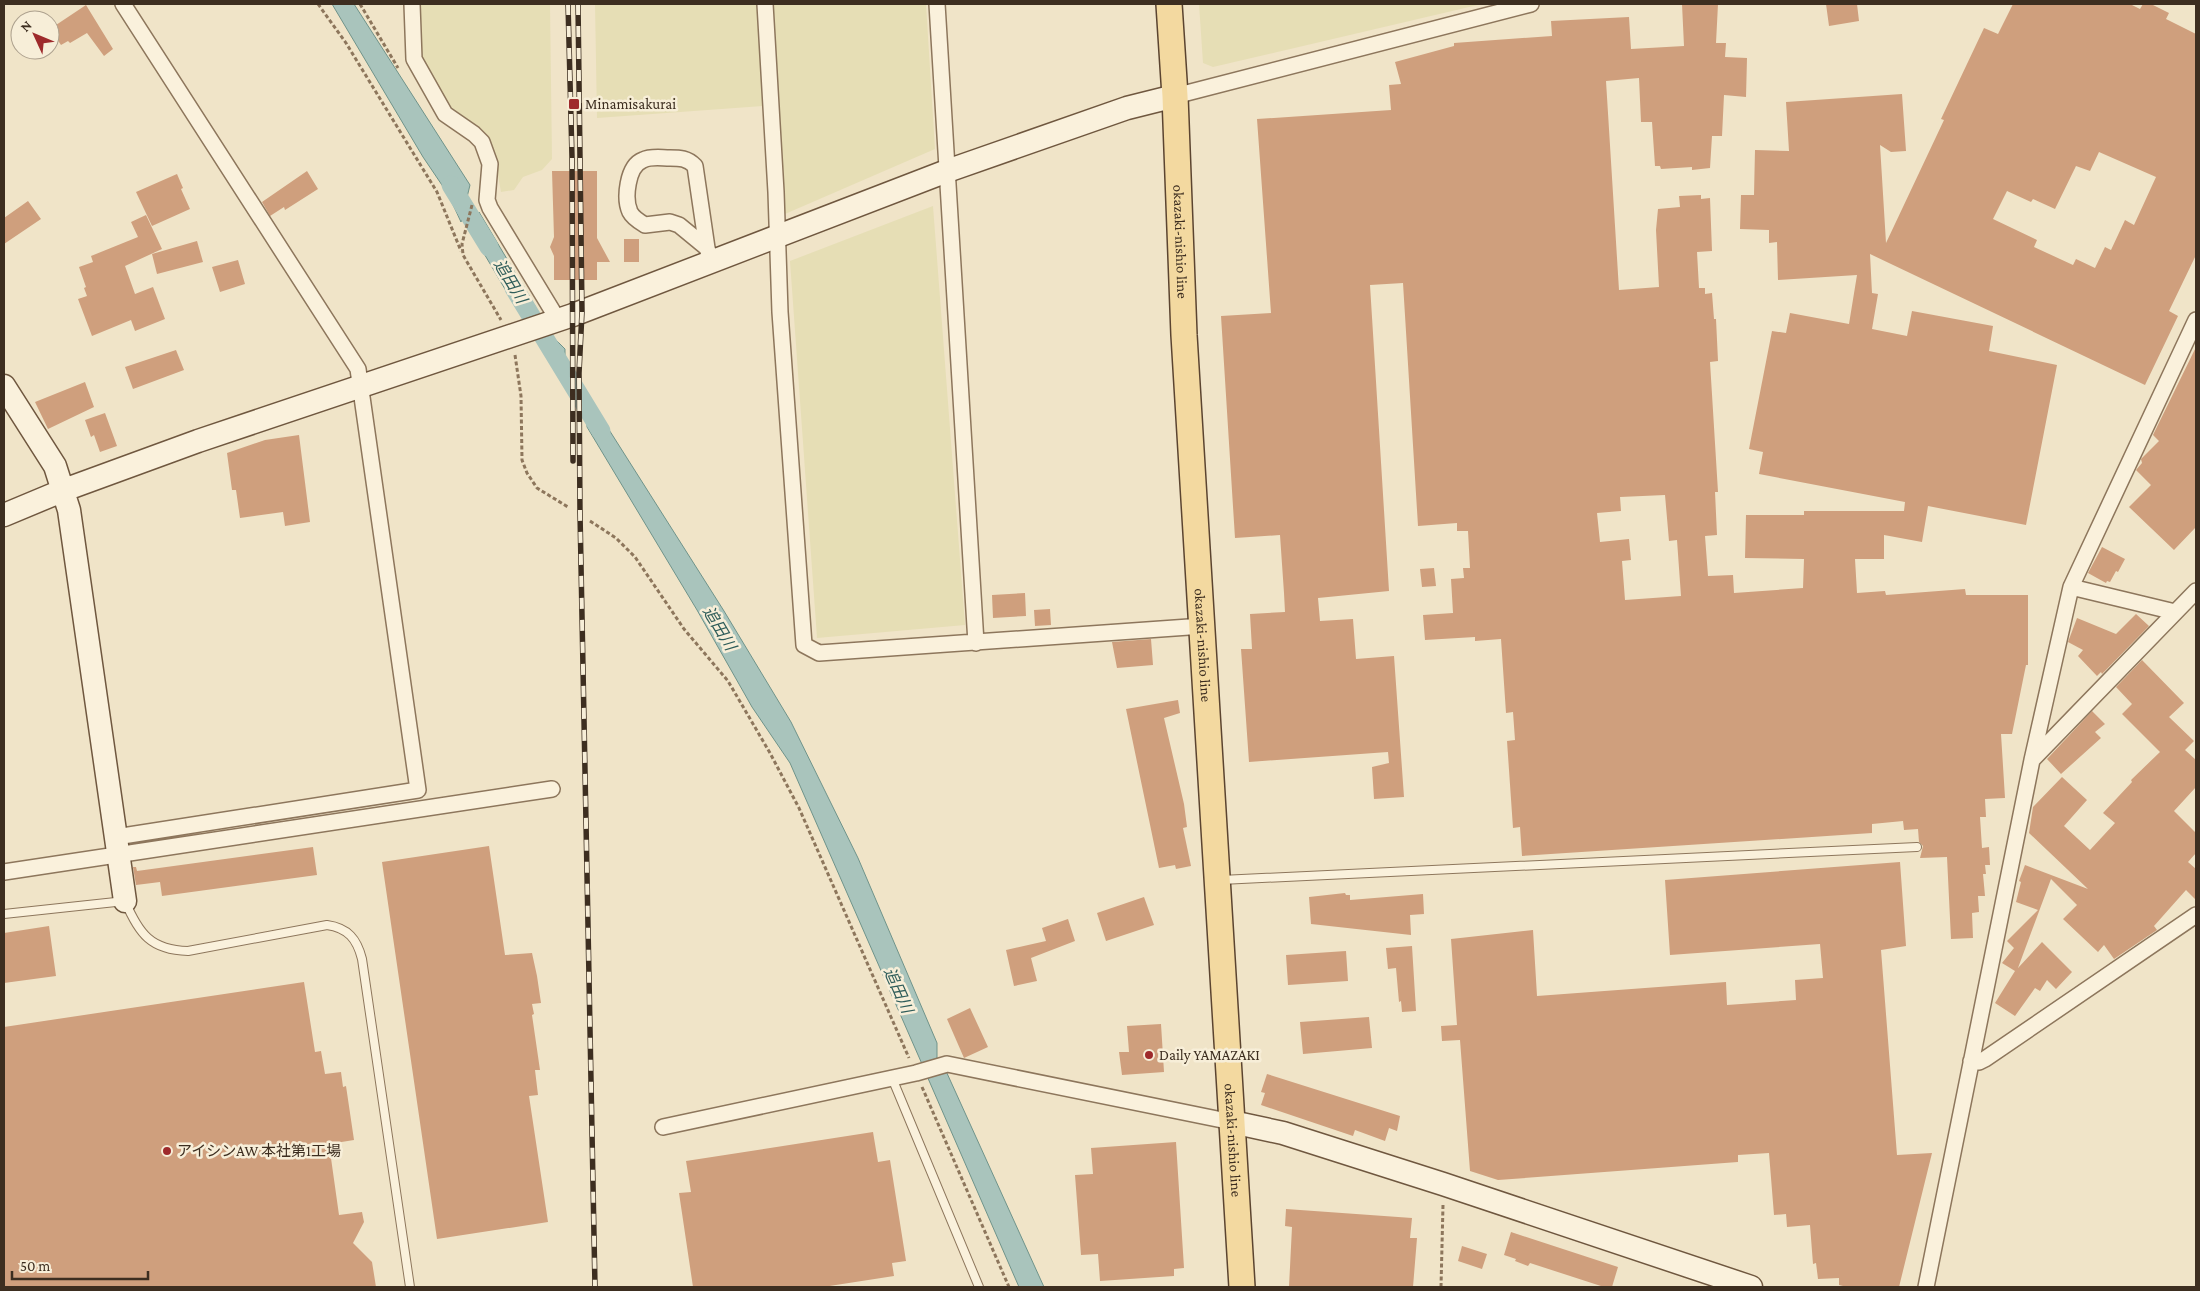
<svg xmlns="http://www.w3.org/2000/svg" width="2200" height="1291" font-family="'Crimson Pro','Noto Sans JP',serif">
<rect width="100%" height="100%" fill="#f0e4c8"/>
<path fill="#e6deb5" d="M418,4h132l2,155 -10,11 -19,7 -9,13 -13,2 -7,-39 -42,-39 -32,-58z
M595,4h163l5,102 -166,12z
M773,4h153l9,145 -150,65z
M1199,4h283l-269,63 -10,-4z
M933,206l32,419 -148,13 -27,-377z"/>
<path fill="#a9c4bc" stroke="#6f938a" d="M332,4h22l116,181 -9,37 -13,-28 -25,-37z
M479,212l56,94 -17,5 -45,-76z
M555,339l10,10v32l-22,-34z
M587,395l137,216 67,111 67,136 79,185v18l-15,3 -132,-301 -38,-56 -55,-97 -110,-183z
M946,1071l98,216h-25l-92,-211z"/>
<g fill="none" stroke-linecap="round" stroke-linejoin="round">
<path stroke="#a9c4bc" stroke-width="19" d="M451,185l38,62
M514,288l87,143"/>
</g>
<path fill="#cf9f7d" fill-rule="evenodd" d="M1682,4h36l-2,39h10l-1,14 22,1 -1,39 -22,-2 -2,41h-10l-2,32 -18,2v-3l-31,2 -1,-3h-5l-3,-44h-11l-2,-44 -33,3 13,209 40,-3 -3,-57 2,-21 22,-2 -1,-11 22,-1v4l9,-1 2,53 -15,1 2,36h6v6l7,-1 2,26h2l2,42 -8,1 8,130h-3l2,43 -12,1 3,40 25,-1 1,18 69,-5 1,-29 -59,-1 1,-43h58v-4h100l1,-9 -146,-28 4,-22 -14,-3 23,-118 14,2 4,-20 59,11 8,-49 -79,5 -1,-38 -8,1v-13l-29,-1 1,-34h13l1,-45 34,1 -3,-49 116,-8 4,57 -15,1 -11,-7 6,98 58,-123 -3,-1 43,-91 14,6 15,-30h117l10,5 3,-5h8l18,9 -3,6 30,15v221l-27,56 9,5 -33,69 -275,-131 2,39 6,1 -6,35 35,7 5,-25 81,15 -4,25 68,14 -31,160 -98,-19 -6,36 -38,-7v24h-29l2,34 28,-2 1,4 79,-6 1,6h62v70h-2l-14,69h-11l4,64 -20,1 1,18h-6l2,31 7,-1 1,18h-5l1,9h-3l2,22h-7l1,16 -7,1 1,25 -22,1 -4,-82 -27,1 3,-12 -4,-4 -1,-13 -14,1 -1,-9 -31,3v9l-350,23 -2,-29 -7,1 -6,-87 8,-1 -2,-28 -7,1 -5,-74 -26,2v-4l-50,3 -2,-25 30,-2 -2,-34 13,-1 -1,-10h7l-2,-37h-11v-8l-39,3 -15,-243 -33,2 19,306 -71,7 2,23 33,-2 3,40 38,-3 10,141 -30,2 -2,-32 17,-4 -1,-11 -139,10 -8,-113h11l-2,-35 35,-2 -1,-19 -4,-58 -45,3 -14,-222 50,-3 -14,-194 134,-9 -2,-25 12,-1 -6,-22 59,-16v-3l98,-7 -1,-15 78,-4 2,32 53,-3zM2099,152l57,25 -22,48 -9,-5 -14,30 -6,-3 -10,21 -19,-9 -3,6 -39,-18 3,-7 -44,-21 14,-28 24,11 2,-3 22,10 21,-43 14,5zM1665,495l4,46 8,-1 4,56 -56,4 -3,-39 9,-1 -2,-21 -29,3 -3,-29 24,-2 -1,-14z
M1826,4h31l2,17 -30,5z
M86,5l27,44 -9,7 -17,-23 -17,10 -2,-2 -7,4 -11,-16z
M307,171l11,18 -33,21 -1,-3 -14,9 -8,-14z
M552,171h45v67l13,24h-13v18h-43v-24l-4,-9 4,-10z
M177,174l6,14 -2,1 9,20 -38,17 -16,-34z
M28,201l13,18 -37,25v-26z
M146,215l16,34 -37,17 10,28 18,-7 12,32 -30,12 -4,-11 -39,16 -14,-37 9,-3 -3,-8 2,-1 -7,-20 14,-5 -2,-6 47,-19 -7,-15z
M624,239h15v23h-15z
M197,241l6,21 -46,12 -5,-20z
M238,260l7,24 -25,8 -8,-25z
M2196,347v180l-22,23 -45,-43 22,-22 -15,-15 6,-7 -1,-4 18,-18 -6,-6z
M176,350l8,20 -51,19 -8,-22z
M85,382l9,25 -46,22 -13,-27z
M105,413l12,33 -17,6 -6,-17 -3,2 -6,-17z
M299,435l11,87 -25,4 -2,-14 -43,6 -4,-28h-4l-5,-37 38,-13z
M2102,547l23,12 -7,13 -2,-1 -6,11 -3,-1 -1,2 -18,-10z
M1434,568l2,18 -14,1 -2,-18z
M1025,593l1,23 -33,2 -1,-23z
M1050,609l1,16 -16,1 -1,-16z
M2136,614l13,12 -47,48 -1,-2 -4,4 -19,-20 5,-6 -15,-8 9,-24 39,16z
M1151,639l2,26 -36,3 -5,-26z
M2142,660l42,43 -15,14 25,24 -9,9 11,10v27l-22,24 22,22v20l-8,9 8,7v31l-10,-10 -32,36 3,4 -43,29 -10,-14 -6,7 -35,-33 14,-14 -26,-26 -33,89 24,-26 30,30 -16,17 -9,-9 -7,11 -5,-3 -20,28 -20,-13 20,-32 -13,-8 12,-15 -7,-7 31,-31 -22,-8 5,-20 -2,-1 6,-16 63,24 -59,-56 4,-26 29,-30 25,23 -23,26 26,24 25,-27 -12,-10 29,-31 -1,-2 29,-28 -38,-38 10,-10 -16,-17z
M1178,700l2,13 -16,5 20,86 3,23 -4,1 8,38 -15,3 -1,-4 -16,3 -33,-159z
M2092,711l13,13 -10,8 6,6 -40,36 -14,-15z
M489,846l16,109 27,-2 5,23 4,27 -9,1 2,10 -2,1 8,55h-5l3,25 -9,1 19,126 -111,17 -55,-377z
M313,847l4,28 -155,21 -2,-14 -24,3 -3,-18h3l1,4z
M1900,862l6,84 -25,4 16,205 35,-2 -33,134h-52l-8,-2v-7l-21,1 -2,-16 -3,1 -3,-39 -23,2 -1,-13 -12,1 -5,-62 -31,2v7l-240,18 -28,-9 -10,-131 -18,1 -1,-15 16,-1 -6,-86 82,-9 4,66 189,-14 1,23 69,-5 -1,-20 28,-2 -3,-34 -150,11 -5,-75z
M1345,893l1,2h4v5l73,-6 1,20 -14,1 1,20 -100,-11 -2,-27z
M1144,897l10,28 -48,16 -9,-28z
M1068,919l7,22 -44,17 6,23 -23,5 -8,-36 40,-9 -4,-13z
M49,926l7,50 -52,7v-50z
M1412,946l4,65 -14,1 -1,-11 -2,1 -3,-34 -8,1 -2,-21z
M1346,951l2,30 -60,4 -2,-30z
M304,982l11,70 6,-1 4,23 16,-2 2,15 3,-1 8,54 -25,4 10,71 23,-3 2,10 -11,21 19,19 4,25h-372v-260z
M970,1008l18,39 -24,11 -17,-39z
M1369,1017l3,31 -69,6 -3,-32z
M1161,1024l3,48 -42,3 -3,-23h10l-2,-26z
M1267,1074l133,42 -3,15 -8,-3 -4,13 -30,-11 -2,6 -92,-31 4,-12 -4,-1z
M873,1132l5,30 12,-2 16,101 -14,2 2,13 -71,11h-130l-14,-94 12,-1 -5,-31z
M1176,1142l8,126 -10,1v7l-74,5 -2,-27 -17,1 -6,-80 18,-1 -2,-26z
M1286,1209l126,9 -2,20h7l-4,49h-124l3,-60 -7,-1z
M1511,1232l107,35 -6,20h-8l-74,-24 -2,3 -13,-5 1,-2 -12,-4z
M1462,1246l25,8 -5,15 -24,-8z"/>
<g fill="none" stroke-linecap="round" stroke-linejoin="round">
<g stroke="#8d765c" stroke-width="10">
<path id="lane" d="M1221,880l696,-33
M4,914l121,-13c14,33 26,49 63,50l139,-26c21,3 30,14 35,34l48,328
M892,1078l87,209"/>
</g>
<g stroke="#8d765c" stroke-width="18">
<path id="street" d="M412,4l2,55 31,55 29,20 8,8 8,22 -3,36 3,8 68,112
M765,4l11,188 4,120 24,333 15,8 384,-27
M937,4l39,639
M1175,96l356,-92
M707,248l-12,-82c-8,-8 -15,-8 -25,-8 -9,0 -19,-2 -27,2 -16,6 -19,39 -13,52 3,6 10,10 15,13l25,-3 9,3 28,23 4,13
M2071,587l104,25
M2032,760l164,-169
M116,837l302,-47 -60,-421 -235,-365
M4,872l548,-83
M1971,1061l8,1 6,-3 211,-144
M663,1127l253,-54 31,-9 285,58
M1926,1287l106,-527 39,-173 125,-267"/>
</g>
<g stroke="#6f573f" stroke-width="25">
<path id="secondary" d="M4,386l51,80 14,44 56,391
M4,515l60,-25 134,-49 375,-126 374,-144 180,-63 48,-12
M1232,1122l51,11 160,51 308,103"/>
</g>
<g stroke="#5b4430" stroke-width="28">
<g id="primary">
<path id="s1" d="M1169,4l6,92 9,239 58,952"/>
</g>
</g>
<path stroke="#8d765c" stroke-width="3" stroke-dasharray="4 2.5" stroke-linecap="butt" d="M318,4l28,39 91,149 24,59
M360,4l38,64
M472,205l-10,39 1,11 38,65
M515,355l6,41 1,64 5,13 10,15 31,19
M590,521l26,17 19,19 49,72 44,52 42,72 29,55 110,250
M922,1087l87,200
M1441,1287l2,-82"/>
<use href="#lane" stroke="#faf1dc" stroke-width="8"/>
<use href="#street" stroke="#faf1dc" stroke-width="15"/>
<use href="#secondary" stroke="#faf1dc" stroke-width="22"/>
<use href="#primary" stroke="#f3d9a0" stroke-width="25"/>
<g stroke="#3d2e20" stroke-width="5.5">
<path id="rail" d="M568,4l4,153 1,304
M578,4l4,308 -3,61 1,140 15,774"/>
</g>
<use href="#rail" stroke="#f7eed8" stroke-width="4" stroke-dasharray="11" stroke-linecap="butt"/>
</g>
<g fill="#9e2a2b" stroke="#f7eed8" stroke-width="2">
<rect x="568" y="98" width="12" height="12" rx="2.5"/>
<circle cx="1149" cy="1055" r="5"/>
<circle cx="167" cy="1151" r="5"/>
</g>
<g text-anchor="middle" stroke-width="5" stroke-linejoin="round" paint-order="stroke">
<g font-size="15" fill="#3d2e20" stroke="#f7eed8" text-anchor="start">
<text x="585" y="109">Minamisakurai</text>
<text x="1159" y="1060">Daily YAMAZAKI</text>
<text x="177" y="1156">アイシンAW 本社第1工場</text>
</g>
<g font-size="15" fill="#3d2e20" stroke="#f7eed8">
<text dy="5" stroke="none"><textPath href="#s1" startOffset="238">okazaki-nishio line</textPath></text>
<text dy="5" stroke="none"><textPath href="#s1" startOffset="642">okazaki-nishio line</textPath></text>
<text dy="5" stroke="none"><textPath href="#s1" startOffset="1138">okazaki-nishio line</textPath></text>
</g>
<g font-size="16" font-style="italic" fill="#2f5d5a" stroke="#f7eed8">
<text transform="translate(511 281) rotate(59)" y="6">追田川</text>
<text transform="translate(720 628) rotate(59)" y="6">追田川</text>
<text transform="translate(899 990) rotate(66)" y="6">追田川</text>
</g>
</g>
<rect width="2200" height="1291" fill="none" stroke="#3d2e20" stroke-width="10"/>
<g transform="translate(35 35) rotate(314)"><circle r="24" fill="#f7eed8" stroke="#ada18e"/>
<path d="M0-4L9 19L0 12L-9 19Z" fill="#9e2a2b"/>
<text y="-8" font-size="14" font-weight="bold" text-anchor="middle" fill="#3d2e20">N</text>
</g>
<path d="M12 1271v8h136v-8" fill="none" stroke="#3d2e20" stroke-width="2.5"/>
<text x="20" y="1271" font-size="15" fill="#3d2e20" stroke="#f7eed8" stroke-width="4" paint-order="stroke">50 m</text>
</svg>
